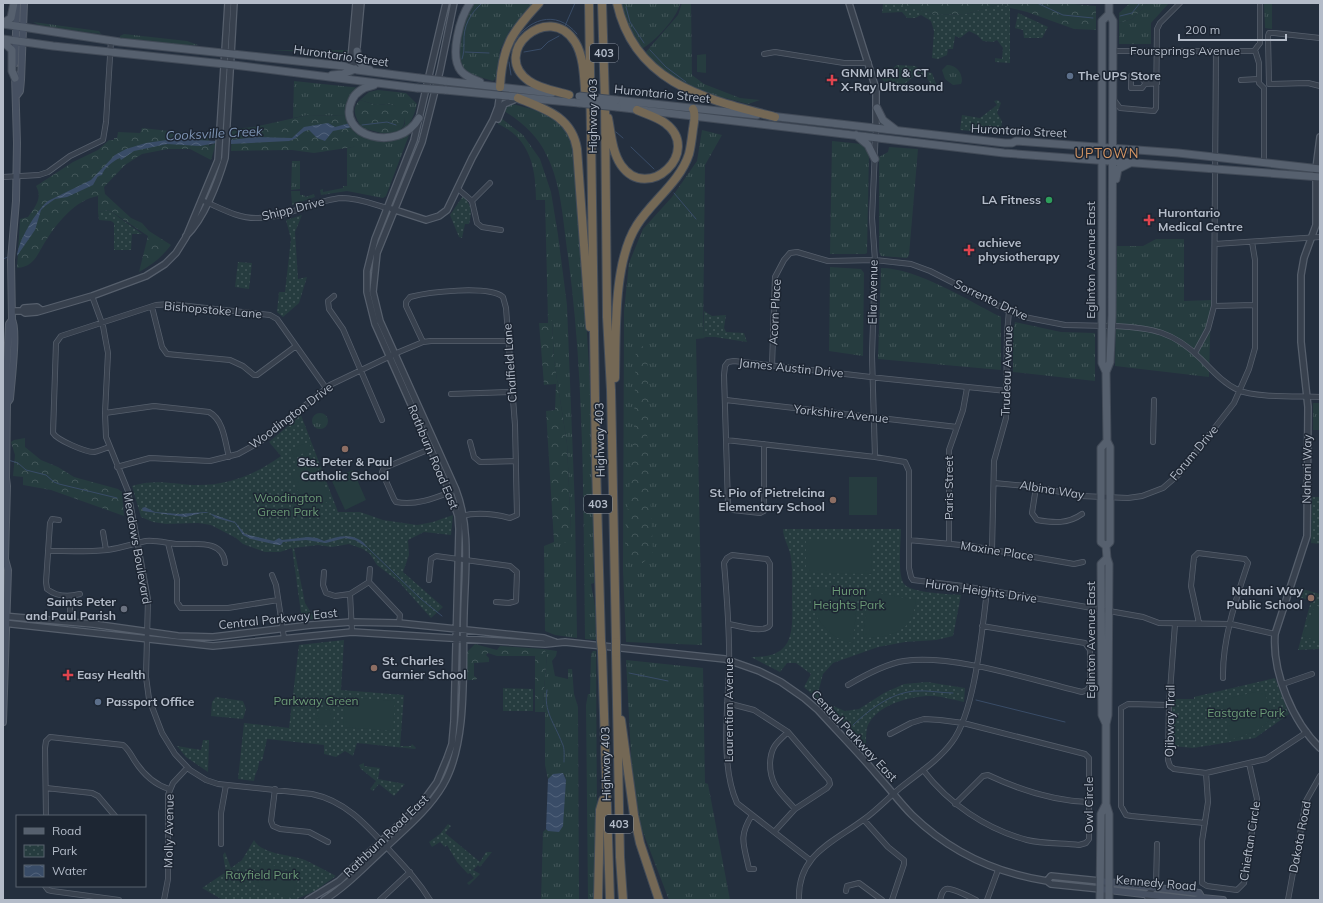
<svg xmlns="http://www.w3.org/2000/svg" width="1323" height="903" font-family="Mulish,sans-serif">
<defs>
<pattern id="grass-tufts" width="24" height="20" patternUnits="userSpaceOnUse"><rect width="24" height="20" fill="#263c3f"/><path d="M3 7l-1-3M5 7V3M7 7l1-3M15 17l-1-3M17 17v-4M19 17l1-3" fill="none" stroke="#435659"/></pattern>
<pattern id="forest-crowns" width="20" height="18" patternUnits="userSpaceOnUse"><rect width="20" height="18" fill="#263c3f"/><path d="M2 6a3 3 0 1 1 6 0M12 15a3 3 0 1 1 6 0" fill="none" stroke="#435659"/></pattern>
<pattern id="park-dots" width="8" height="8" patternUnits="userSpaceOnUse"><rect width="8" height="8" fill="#263c3f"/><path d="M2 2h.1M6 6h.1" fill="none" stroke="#435659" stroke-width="1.8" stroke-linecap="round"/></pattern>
<pattern id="water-waves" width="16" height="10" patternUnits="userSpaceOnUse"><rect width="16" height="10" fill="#394c67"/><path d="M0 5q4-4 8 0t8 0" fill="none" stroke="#53647b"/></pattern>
</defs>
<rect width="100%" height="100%" fill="#242f3e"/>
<path fill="url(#grass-tufts)" d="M472,3h63l-25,27 -10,20 -3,27 -4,4 -27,-8c-14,-23 -3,-47 6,-70z
M621,3h59c-2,14 -26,40 -39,46l-12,-19z
M682,3h9l1,72 12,9 36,14 20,2 -12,4 -23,-6 -1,3 -29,-11 -29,-16 -21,-21 33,-38z
M1148,3h21l-18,20v21h-32v-21l13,-4z
M1264,3h8v26l-7,-1z
M33,22l66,9 2,3 -58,-7z
M124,34l63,7 11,4 -12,1 -66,-7v-3z
M270,50h78l-1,6 -3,2 -38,-4 -2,-2z
M947,65c9,0 15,7 15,16l-1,3 -8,1 -8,-6 -3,-9z
M294,81l67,7 -13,28 -40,-1 -15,3z
M378,90l28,3 11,11c-3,12 -6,21 -17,28l5,-8v-8l-12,-12 -17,1 -16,-5 9,-8z
M512,104c35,9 55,11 63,51l10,145 7,119 2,164 -3,1 4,22 1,34 -11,-1c-2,-128 0,-256 -17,-383 -5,-33 -6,-70 -21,-100 -9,-20 -25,-34 -43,-45l2,-5z
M501,118l22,17 17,24 11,33 7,43 9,70 8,204 2,129 -22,-3 -10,-4 -1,-85 10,-4h15l2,-2v-9l-4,-87 -13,-84 -2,-40h-4l-3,-120h-9c0,-32 -6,-62 -38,-76z
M702,130l20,5 -17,30 -2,172 3,1 -10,1 6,306 -76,-3 -3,-72 1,-259 5,-48 14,-34 29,-32 25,-36z
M409,135l-23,61 -3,2 -36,-7 -26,4 -1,-5 3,-1v3l20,-4v-2h4v-38l6,-1 15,-10c14,2 28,5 41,-2z
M832,141l30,3 5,5 2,5 -2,99 -2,1h-35z
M889,147l29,2 -9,106 -2,3 -26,-2 -2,-4v-95l9,-5z
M292,161h8v28l-9,1z
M291,191h9v4h4l1,2 9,-3 1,3 -23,8z
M1156,239h28v62l27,-1 -2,77 -94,-11 2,-120h26z
M830,267l31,2 3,4 -1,83 -34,-5z
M881,268c36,0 86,32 120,49v53l-123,-11z
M1015,322l46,10 34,1v48l-82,-9v-41z
M1313,403h7v27h-7z
M312 421a8 8 0 1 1 16 0a8 8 0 1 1-16 0Z
M544,649l13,2 -1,5 -4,5 3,15 13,3v-10h4l2,25 4,13 1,193h-38l2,-68 3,-3 2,2 18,-51 -2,-6 -16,5 -3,-14v-53l-2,-10 4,-48z
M593,651h3l1,169 -3,80h-6l-2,-195 2,-11h2l1,-40z
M626,660l77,8 2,115 3,1 22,116h-61l-28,-73 -9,-53z"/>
<path fill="url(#forest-crowns)" d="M889,3h173l34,3v24l-22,-1 -47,-17 -29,-7 -32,9 -29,1z
M1130,3h18l-16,16 -13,4v-10z
M360,100l16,5 17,-1 6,5h8l2,3 -4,4c0,9 -3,14 -10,19l-14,-2 -19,-5c-6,-10 -12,-19 -2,-28z
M308,115l40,1 22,24 -17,7 -39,6 -22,-3 -61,1 1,-22 22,-2z
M142,128l55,6 19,-1 -1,4 -6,3v6l7,-3 -5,17 -21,-11h-22l-26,5 -17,11 -21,22 1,7 26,24 11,5 7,8 22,14c-9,12 -19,20 -32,27l9,-36 -39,-26 -11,2v-16c-23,4 -41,27 -53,46 -8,13 -11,25 -28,26l3,-49 8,-2c7,-10 15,-19 8,-31l37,-24 25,-12 11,-10h5v-2h3l1,-6 22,1z
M548,320h4l2,40 13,84 4,87v9l-2,3 -15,-1 -8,-131 9,-1 1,-26 -12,1 -5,-62h9z
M636,342l12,8 -1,28 3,16 -3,40 6,118 -10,11h-8l-11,-4 10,-132z
M25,438v9l16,13 17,7 16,10 44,12 4,3 2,24 -73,-26 -28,-5v-8l-10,-1 2,-21 -4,-13 3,-2z
M475,644l22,6 3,-4 44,3 3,5 -4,48 2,10h-10v-56h-38l-9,-3 -2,2 3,3v4l-15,1v13l3,2 -1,2h-10v-27z"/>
<path fill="url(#park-dots)" d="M883,3l13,1 41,11 29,-1 32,-9 12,2v56l-15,-1v-4l7,1 1,-11 -6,-8 -4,2 -10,-1 -6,-6 -8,-4 -9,7 -5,-2 -2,13h-5l-1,6 -9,4 -6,-1 2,-27 -3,-10 -10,-6 -6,3h-8l-5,-6 -20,1z
M1018,13l30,14 -6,11h-18l-1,-8 -8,-2z
M897,65l18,1 10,6 7,1 5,13 -1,6 -11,-17h-9l-14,11 -15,-1 -9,-11 8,-7 4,4z
M998,100l3,3 -4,10 5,8 -1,9h-5l-1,3 -35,-3 2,-15 18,3 17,-13 -3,-4z
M463,196c9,9 9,17 6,28h-4l-3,14 -3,-1 -9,-22z
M109,210l33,24h-10l-1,16h-17v-27l-3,-2 -12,-1 -1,-8z
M302,215l-7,17 3,47 9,-2 -8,26 -16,14 -6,-5 2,-20h6l6,-53 -5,-19z
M238,262l14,1 -3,26 -14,-2z
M704,311l8,5 14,-1 -2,13 2,4 18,1 3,9 -32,-5h-12z
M301,415l37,97h22l23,8 34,5 16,-3 20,-7 -2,20 -27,-3 -16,8 1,15 -6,17 40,35 -12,11 -32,-36 -22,-17 -7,-11 -7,-5 -14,-5 -17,3 -14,-2 -24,3 11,55 10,16 -13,1 -10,-72 -12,4h-15l-22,-8 -7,-6 -25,-13 -13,-2 -32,1 -13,-2 -12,-5 -9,-31c23,-7 39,-2 62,-1 32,1 61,-10 87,-29l-12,-14z
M1312,497h8v47l-9,-1z
M783,529h118c0,13 -4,45 3,55 7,9 45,10 57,11l-8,41 -17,4 -31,2 -27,5 -45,16 -10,11 -4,15 3,14 -18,-16 7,-13 -15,-11h-9l-7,9 -29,-15c43,1 42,-24 41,-58 0,-14 1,-28 -1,-41 -1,-10 -8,-19 -8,-29z
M1296,587l24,7v55l-22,1 13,-49 -18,-6z
M344,640l-3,50 63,5 -4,51h11l1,-2 4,4 -1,1 -58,-6 -4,13 -8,-5 -9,6 -12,-3v-9l-57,-6 -5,22h-3c0,8 -4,12 -5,20l-16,-2 6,-56 45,5 10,-83z
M1275,678l14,36 -34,24 -62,10 -21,-2v-47h22v-2z
M927,682l38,6 -1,14c-10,-2 -20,-5 -30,-6 -22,-1 -56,8 -66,29 -3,7 -1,17 -3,25l-34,-45 14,6 14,-2 25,-16 20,-9z
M503,688l30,1v22h-30z
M216,697l27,4 3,8 -3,10 -32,-3 1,-14z
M203,740h6l-1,32 -22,-15 -9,-11 24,4z
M364,763v3l16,2 -2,11 27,5 -11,12 -15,-12 -6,7 -3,-2 6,-8 -15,-12 -2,-4z
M448,824l3,2 -6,7 35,29 6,-10h6l-12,15 -2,-2 -5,5 7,4 -11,11 -2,-2 7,-5 -4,-5 -2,1 -11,-12 -10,-17 -2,2 -5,-5 -8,5 -3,-5 11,-8z
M254,840c8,15 36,14 51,20 11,5 21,11 31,16l-21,15 -20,9h-72l-21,-12 24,-16 -3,-17 2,-3 6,16 11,-8z"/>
<path fill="#263c3f" d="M706,54v19l-9,-1v-17z
M897,65l12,14 -8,7 -4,-5 -6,5 -3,-1 -10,-11 8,-7 4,4z
M309,442l3,8 -18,7 -3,-8z
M316,463l14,38 -25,10 -14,-38z
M353,470l13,30 -21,10 -14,-31z
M849,477h28v38h-28z
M806,539h66l-1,35 -65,-1z
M811,587l47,4 -5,52c-19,-1 -38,-22 -42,-41 0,-5 0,-10 0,-15z
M868,591l48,9c-1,6 -2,13 -5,19 -8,16 -32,19 -48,19z
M1315,605l5,2v35l-17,-6z
M1264,690l8,25c-8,17 -26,19 -42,25l-7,-38 2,-3z
M346,697l49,4 -2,30 -50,-4z
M319,708l16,3 -3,15 -16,-2z
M262,861l38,14 -9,23 -38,-14z"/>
<path fill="url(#water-waves)" d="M328,123l7,4 15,-4 3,4 -20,4 -8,10 -8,-3 -8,-8c-8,1 -11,9 -20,11l-58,3v-4l24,-3 37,1 12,-11z
M174,139l42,2v2l-16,3 -33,-2 -33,7 -13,9 -1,-2c-6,2 -17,11 -18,17l-4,1 -5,9 -26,12 -12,2 -10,7 -4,4 -6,20 -18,26c1,-15 19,-45 31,-55l43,-21 24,-25 11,-6 20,-6z
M145,507l10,5 24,2 27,-2 29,10 10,12 29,7 5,-3 3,2 26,-3 9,1 7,3c15,-6 34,-9 44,7l-13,-8 -10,-2 -19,5 -20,-3 -23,2 -2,3h-3l-27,-6 -8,-4 -8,-12 -19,-5 -7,-5h-7l-17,4 -42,-6 -1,-3z
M563,773l3,7 -3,46 -4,6 -11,-1 -2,-2 2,-50 5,-5z"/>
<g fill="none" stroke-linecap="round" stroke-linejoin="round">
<path stroke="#394c67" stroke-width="1" d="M945,3h2
M1037,3l26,12 30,3
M626,7l4,15 14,21
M1120,16l12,-3 8,-10
M565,26l10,-23
M512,46c14,-27 44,-38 65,-12
M650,50l16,17 20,15
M465,52l24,1
M524,52l17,-3 7,-7 11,-6
M462,59c2,-6 2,-10 2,-16 -1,-17 6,-29 18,-40
M509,62l2,13
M362,125l25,-3 9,3
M616,132l7,6
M631,147l23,22
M674,193l22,26
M3,259l5,-2
M8,460l10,3 8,7 20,5 8,7 5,2 58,14
M368,548l53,51 21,17
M629,673l39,8
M547,690c-4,21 8,34 15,53 3,5 2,13 2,19
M976,700l89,22
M853,725c17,-16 38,-32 62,-34 13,-1 26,2 38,2"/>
<g stroke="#565f6c" stroke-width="6">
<path id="minor" d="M1320,38l-46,-5h-5l-1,3 1,48 39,-1 12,3
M1113,51h141l6,-8v-40
M764,54l11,-2 69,11h25
M1259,79v4l5,5v74
M1241,80l18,-1v-16l-4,-13
M1157,83l-12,1 -3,4h-11v-12h9l5,6h12
M1114,100l6,8 34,3 2,-3 1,-79 3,-6 20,-20
M3,177l36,-2 9,-3 22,-16 33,-16 3,-18 5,-82
M458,189l14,12 5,22 5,4 19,3
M201,200c18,7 35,18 55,18 30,1 57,-18 86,-20 16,0 31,6 45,10
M472,201l18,-18
M1215,244l105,-7
M92,296l11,30 5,27 -3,60 1,24 22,54 20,108 -2,78 3,22 13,34 13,21 15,16 16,10 12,4 94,10c35,7 57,34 80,59 14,15 27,29 38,47
M334,296l-6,5 1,8 14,20 39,91
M1214,306l41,-1
M152,307l10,40 5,7 63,6 13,6 11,9h3l39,-29
M1115,326c37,2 58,5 86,33 11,11 22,24 37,31 17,8 62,6 82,7
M423,342l-17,-36v-4l4,-5c18,-5 78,-12 93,0l3,11 9,117 2,90 -7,3c-15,-4 -33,-6 -49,-2
M1195,353l13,-24 6,-23 2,-255
M772,366l3,-89 9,-17 6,-7 7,-1 31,9 47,-1 36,4 19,7 79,40 15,6 41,8 46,1
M451,394l61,-2
M726,400l231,27
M105,413l49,-7 55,6c15,8 16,30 20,45
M726,440l149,17 30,5 4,9v97l2,9 2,3 50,6 112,19 68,12 16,6 72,1 44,10
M470,442l4,15 6,5 35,-1
M1153,442l1,-42
M764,444v67l-4,2 -27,-3 -5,-5 -4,-130 1,-9 3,-4 6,-1 145,17 128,13
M109,447c-5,2 -10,4 -15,5 -9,0 -37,-12 -41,-19l3,-90 5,-7 95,-31 14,-1 100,11 7,4 49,69
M430,449l-46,19 -2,4 12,27 2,3c20,4 39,-4 57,-11
M875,457l-3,-101 3,-96 -3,-42 4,-91
M117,467l33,-9 60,3 28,-7 22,-12 70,-57 69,-33 24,-10 8,-1h77
M994,483l42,4 45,9 47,2 14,-2 21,-8 15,-13 56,-72 15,-34 6,-21v-88l-3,-18
M1036,487l-4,26 5,7c17,3 31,4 45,-6
M59,520l-7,-1 -2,4 -4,59 1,7c10,8 22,8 33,5
M103,532l3,18
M909,540l62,6 103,18 9,-2
M168,543l9,37v22l4,6h47l50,-8
M949,543v-93l14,-40 4,-22
M992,550l2,-89 12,-43 1,-84 2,-23
M48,551c19,0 39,1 59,-1 13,-2 26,-6 39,-9 9,-1 21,2 30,3 17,1 47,-6 49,19
M324,572l-1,13 3,8 9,3 15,-2
M272,575l4,10 8,53
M429,580l2,-21 5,-3 74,10 7,6 -1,29 -7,2 -13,-1
M369,582l1,-13
M70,597v25
M1199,623l-8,-37 3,-29 4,-4 47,6 3,4c-12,36 -26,77 -25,115
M729,624c10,2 36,10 41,1v-61l-3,-5 -35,-4 -5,3 -3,5c3,35 6,69 5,104 -1,40 -9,99 8,136l73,57
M1175,624l-6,81 -1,55 2,6 4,3 32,4 60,-14 41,-27
M352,632l-2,-38 19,-12 31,33 -1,8
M1283,684l29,-10
M848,685c17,-10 37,-21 56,-24 51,-7 127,19 178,31l5,-2 3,-4v-36l-5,-7 -103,-17
M727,703l27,7 34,22 41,48 1,4 -3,4 -32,21 -20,22
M1169,705l-41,-1 -7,4v98l5,9 5,1 74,7
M788,732c-12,11 -17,15 -18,31 0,23 11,30 25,46
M890,734l21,-11 13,-4 16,1 23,3 122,31 4,4v81l-3,4 -7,2c-16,-2 -36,-1 -52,-5 -41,-11 -78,-36 -104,-70
M1206,773l2,29 -6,39v42l5,3 30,4 7,-7 13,-84 -8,-36
M46,788l46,5 6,3 17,20
M275,789l-4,32 2,5 7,3 29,3 19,10
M955,804l28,-28 5,-1c32,15 66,26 101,27
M752,815c-14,22 -8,30 -3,54h5
M46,816l-1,-68 1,-7 4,-4 73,8c5,4 7,8 10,13 9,15 20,26 36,31
M864,820l24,27 16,13v4l-12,36
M221,844v-31l5,-28
M45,886l3,4 4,1 67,9
M846,891l1,-5 12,-3 23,17
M1147,894l9,-7 1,-43
M1147,897l12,3
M164,900l4,-21v-84l5,-12 14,-15
M380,900l30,-28
M799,900c-2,-45 33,-57 64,-80 13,-9 24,-21 37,-32 17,-14 38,-27 52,-46 23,-30 30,-112 35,-151
M940,900c1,-3 2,-10 6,-11 5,-2 24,8 30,11
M987,900l11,-30
M1288,900l18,-99 14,-25"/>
</g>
<g stroke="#565f6c" stroke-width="8">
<path id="tertiary" d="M849,3l27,86v38
M355,69l6,-66
M350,70l6,-67
M498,119l6,-15 14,-6
M1320,137l-4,31v57l-12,33 -3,17v67l7,65 -1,129 -32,98c-3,39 18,88 45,114
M392,209l34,11 13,-4 8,-6 25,-52 21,-38 5,-13 2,-14
M186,236c18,-17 32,-54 39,-78l9,-155
M12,311h10l3,2 12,-1 55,-16 54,-20 19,-12 11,-11 10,-16 32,-77 10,-157
M22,311l2,-3 13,-1 4,3
M3,616l90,8 85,12 35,1 98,-12 40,-3 48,1 145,15 11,4
M3,623l210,23 139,-14 193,12 20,-2 160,17 34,12 22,11 23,16 14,12c20,22 41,43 60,66 12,13 22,27 34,39 37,36 83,58 135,66l4,3 49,5
M1047,881l4,-5 49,5
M308,900l31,-19 82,-77 16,-22 10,-24 5,-14 2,-23 5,-192 -1,-13 -8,-24 -75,-168 -8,-32v-21l8,-32 39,-99 32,-137
M324,900c23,-14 42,-35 62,-53 20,-19 43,-38 57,-62 26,-44 19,-121 21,-172 1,-41 7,-84 -8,-123l-76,-169 -7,-29 4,-39 45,-111 18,-71 14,-68"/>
</g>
<g stroke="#565f6c" stroke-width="8">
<path id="secondary" d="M15,63l2,-60
M17,95l3,-4 1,-11 3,-77
M7,403l3,-4c1,-14 8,-71 2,-79
M3,722l5,-152 -3,-11 2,-73 -1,-8 1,-75 -2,-4 4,-75 3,-4 -1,-60 5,-59 1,-58 -2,-68
M1100,881l99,12 3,5
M1100,889l95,11 7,-2 21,2"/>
</g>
<g stroke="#414a57" stroke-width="9">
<path id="primary" d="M470,3c-10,15 -21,53 -9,68 5,6 12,8 19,11
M3,23l8,-5 3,-15
M3,24l117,18 224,24 13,4 62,8
M3,39l50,7 181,19 183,23
M3,42l9,8v21l3,7
M357,51c0,10 4,15 13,19
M332,75l11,-1 12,-5
M444,81l108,12
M374,85c-9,2 -18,6 -22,15 -17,36 47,54 67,18
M445,90l134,13
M616,100l141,15
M617,107l387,46 316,24
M877,108l6,12 13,10
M770,116l235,27h7l4,-2 162,12 142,16
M856,135l12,10 7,14
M1116,179l2,-10 12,-6
M1106,372l-4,-9v-342l7,-7
M1107,441l-6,7v94l5,4 1,12 2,6 -1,151 -2,9v80l3,10v86
M1106,546l4,-4v-95l-3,-6 -1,-69 4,-10 2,-47 1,-294 -4,-7v-11
M1106,724l-4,-9 -1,-151 6,-6
M1100,900l1,-86 5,-10"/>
</g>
<g stroke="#434c59" stroke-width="10">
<path id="motorway" d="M589,3l7,460 5,178
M602,3l3,99 2,215 4,73 5,252
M617,3c18,81 89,96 158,114
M500,87c2,-41 12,-55 39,-84
M569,95c-13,-4 -29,-6 -40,-14 -40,-28 20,-81 46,-39 10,16 9,41 11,60
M518,98c27,11 54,19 59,51l13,178
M608,118c3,15 4,34 13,47 27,39 82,-14 44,-42 -8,-6 -19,-9 -28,-13
M615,378c1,-44 -2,-116 22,-153 15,-24 43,-43 52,-71 2,-8 3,-17 4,-25 1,-6 3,-15 0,-20
M602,651l8,249
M616,653l4,204 3,43
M621,720l13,95 6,28 19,57
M598,900l2,-90 3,-10"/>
</g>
<use href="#minor" stroke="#38414e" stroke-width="4.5"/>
<use href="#tertiary" stroke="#38414e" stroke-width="5.5"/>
<use href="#secondary" stroke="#465061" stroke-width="6"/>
<use href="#primary" stroke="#56606e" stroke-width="7"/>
<use href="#motorway" stroke="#746855" stroke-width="8"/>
<g stroke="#414a57" stroke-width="9" stroke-linecap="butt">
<path id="primary-bridge" d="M419,78l25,3
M417,88l28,2
M579,96l37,4
M579,103l38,4"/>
</g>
<g stroke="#434c59" stroke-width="10" stroke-linecap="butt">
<path id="motorway-bridge" d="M601,641l1,10
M616,642v11"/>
</g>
<use href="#primary-bridge" stroke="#56606e" stroke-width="7"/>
<use href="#motorway-bridge" stroke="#746855" stroke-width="8"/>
</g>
<g fill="#5c6f8a" stroke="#1d2633" stroke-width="1.5">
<circle cx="1070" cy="76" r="4"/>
<circle cx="98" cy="702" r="4"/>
</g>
<g fill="#e0444e" stroke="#1d2633" stroke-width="1.5">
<path d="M830 74h4v4h4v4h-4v4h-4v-4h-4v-4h4z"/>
<path d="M1147 214h4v4h4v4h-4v4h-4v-4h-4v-4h4z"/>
<path d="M967 244h4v4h4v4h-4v4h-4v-4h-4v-4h4z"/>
<path d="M66 669h4v4h4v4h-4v4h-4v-4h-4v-4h4z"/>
</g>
<circle fill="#2e9e5b" stroke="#1d2633" stroke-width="1.5" cx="1049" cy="200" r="4"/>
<g fill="#8d6e63" stroke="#1d2633" stroke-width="1.5">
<circle cx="345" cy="449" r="4"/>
<circle cx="833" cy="500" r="4"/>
<circle cx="1311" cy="598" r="4"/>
<circle cx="374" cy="668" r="4"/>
</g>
<circle fill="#6b7280" stroke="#1d2633" stroke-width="1.5" cx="124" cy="609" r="4"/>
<g text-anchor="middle" stroke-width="3" stroke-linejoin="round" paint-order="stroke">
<g fill="#1d2633" stroke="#878f9c" stroke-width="1">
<rect x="590" y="44" width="28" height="18" rx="3"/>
<rect x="584" y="495" width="28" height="18" rx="3"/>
<rect x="605" y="815" width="28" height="18" rx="3"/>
</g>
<g font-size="11" font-weight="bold" fill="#b4bcc9">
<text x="604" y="57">403</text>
<text x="598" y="508">403</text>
<text x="619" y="828">403</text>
</g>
<g font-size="12" fill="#b4bcc9" stroke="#1d2633">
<text x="1185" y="55">Foursprings Avenue</text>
<text transform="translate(341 56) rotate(8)" y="4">Hurontario Street</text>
<text transform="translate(662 94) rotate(6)" y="4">Hurontario Street</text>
<text transform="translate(593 116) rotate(-90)" y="4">Highway 403</text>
<text transform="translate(1019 131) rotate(3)" y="4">Hurontario Street</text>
<text transform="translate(293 209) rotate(-14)" y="4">Shipp Drive</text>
<text transform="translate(1091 260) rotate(-90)" y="4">Eglinton Avenue East</text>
<text transform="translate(873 292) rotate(-89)" y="4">Elia Avenue</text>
<text transform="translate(991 300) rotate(25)" y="4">Sorrento Drive</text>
<text transform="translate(213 310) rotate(5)" y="4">Bishopstoke Lane</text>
<text transform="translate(775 312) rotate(-87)" y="4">Acorn Place</text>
<text transform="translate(510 363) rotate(-94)" y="4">Chalfield Lane</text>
<text transform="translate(791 368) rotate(6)" y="4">James Austin Drive</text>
<text transform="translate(1007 371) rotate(-88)" y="4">Trudeau Avenue</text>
<text transform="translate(841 414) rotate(6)" y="4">Yorkshire Avenue</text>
<text transform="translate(291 416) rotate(-37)" y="4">Woodington Drive</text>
<text transform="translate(600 440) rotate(-91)" y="4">Highway 403</text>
<text transform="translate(1194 453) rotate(-50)" y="4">Forum Drive</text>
<text transform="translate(433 457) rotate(67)" y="4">Rathburn Road East</text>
<text transform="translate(1307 469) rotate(-89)" y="4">Nahani Way</text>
<text transform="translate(949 488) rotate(-90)" y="4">Paris Street</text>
<text transform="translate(1052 490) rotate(9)" y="4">Albina Way</text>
<text transform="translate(137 548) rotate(80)" y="4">Meadows Boulevard</text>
<text transform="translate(997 551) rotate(9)" y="4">Maxine Place</text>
<text transform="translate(981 591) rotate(8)" y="4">Huron Heights Drive</text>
<text transform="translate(278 619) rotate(-6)" y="4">Central Parkway East</text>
<text transform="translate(1091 640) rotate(-90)" y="4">Eglinton Avenue East</text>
<text transform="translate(729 710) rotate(-90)" y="4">Laurentian Avenue</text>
<text transform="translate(1170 721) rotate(-89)" y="4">Ojibway Trail</text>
<text transform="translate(854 736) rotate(47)" y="4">Central Parkway East</text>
<text transform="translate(606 764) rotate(-91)" y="4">Highway 403</text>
<text transform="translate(1089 805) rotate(-90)" y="4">Owl Circle</text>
<text transform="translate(169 831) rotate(-89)" y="4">Molly Avenue</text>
<text transform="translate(386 836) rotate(-44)" y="4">Rathburn Road East</text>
<text transform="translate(1300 837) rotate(-79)" y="4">Dakota Road</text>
<text transform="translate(1250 841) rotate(-81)" y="4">Chieftan Circle</text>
<text transform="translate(1156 883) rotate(5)" y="4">Kennedy Road</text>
</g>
<g font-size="12" font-weight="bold" fill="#b4bcc9" stroke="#1d2633" text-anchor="start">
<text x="841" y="77">GNMI MRI &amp; CT<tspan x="841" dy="14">X-Ray Ultrasound</tspan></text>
<text x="1078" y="80">The UPS Store</text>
<text x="1041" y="204" text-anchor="end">LA Fitness</text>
<text x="1158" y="217">Hurontario<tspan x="1158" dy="14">Medical Centre</tspan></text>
<text x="978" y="247">achieve<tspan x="978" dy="14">physiotherapy</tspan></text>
<text x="345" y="466" text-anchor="middle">Sts. Peter &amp; Paul<tspan x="345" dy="14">Catholic School</tspan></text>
<text x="825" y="497" text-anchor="end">St. Pio of Pietrelcina<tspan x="825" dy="14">Elementary School</tspan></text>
<text x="1303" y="595" text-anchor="end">Nahani Way<tspan x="1303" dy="14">Public School</tspan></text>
<text x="116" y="606" text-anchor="end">Saints Peter<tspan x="116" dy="14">and Paul Parish</tspan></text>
<text x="382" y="665">St. Charles<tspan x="382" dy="14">Garnier School</tspan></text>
<text x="77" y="679">Easy Health</text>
<text x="106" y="706">Passport Office</text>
</g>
<g font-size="12" fill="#6b9a76" stroke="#1d2633">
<text x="288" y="502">Woodington<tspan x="288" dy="14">Green Park</tspan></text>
<text x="849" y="595">Huron<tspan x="849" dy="14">Heights Park</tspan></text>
<text x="316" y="705">Parkway Green</text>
<text x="1246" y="717">Eastgate Park</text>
<text x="262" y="879">Rayfield Park</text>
</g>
<g font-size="13" font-style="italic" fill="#7c92b1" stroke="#1d2633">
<text transform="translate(214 133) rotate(-3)" y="5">Cooksville Creek</text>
</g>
<g font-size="13" letter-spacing="1" fill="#d59563" stroke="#1d2633">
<text x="1107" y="158">UPTOWN</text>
</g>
</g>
<rect width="1323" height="903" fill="none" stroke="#b4bcc9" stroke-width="8"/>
<rect x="16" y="815" width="130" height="72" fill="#1d2633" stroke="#59626f"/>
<rect x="24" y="828" width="20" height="6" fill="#56606e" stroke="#59626f"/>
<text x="52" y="835" font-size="12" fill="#b4bcc9">Road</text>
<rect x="24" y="845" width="20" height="12" fill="url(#park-dots)" stroke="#59626f"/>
<text x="52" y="855" font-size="12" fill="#b4bcc9">Park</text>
<rect x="24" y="865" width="20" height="12" fill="url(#water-waves)" stroke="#59626f"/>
<text x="52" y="875" font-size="12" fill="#b4bcc9">Water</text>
<path d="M1179 34v6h107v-6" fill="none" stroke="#b4bcc9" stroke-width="2"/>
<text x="1185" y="34" font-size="12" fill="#b4bcc9" stroke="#1d2633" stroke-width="3" paint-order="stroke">200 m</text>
</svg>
